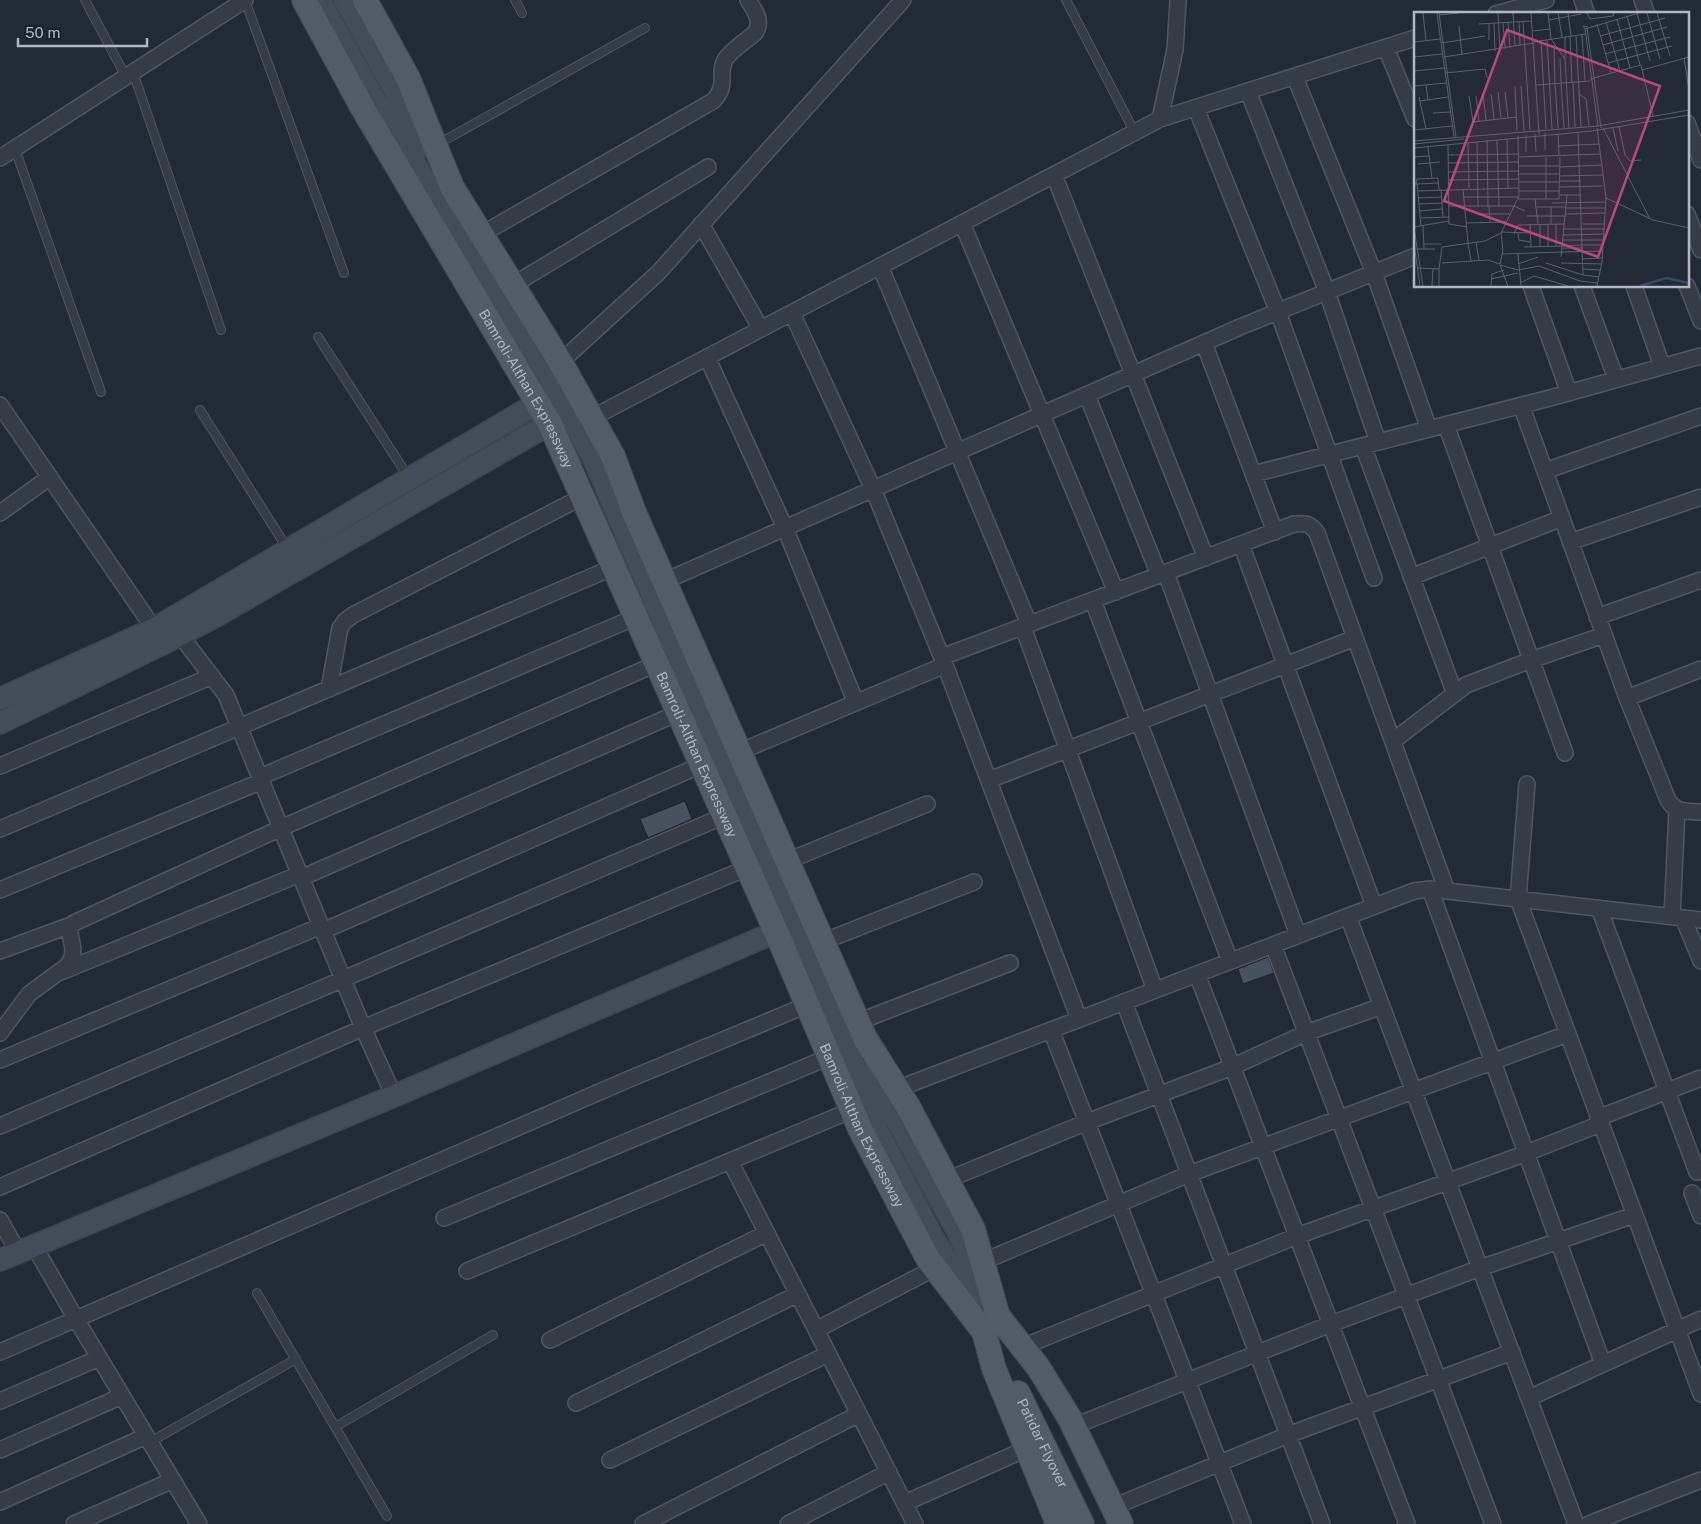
<svg xmlns="http://www.w3.org/2000/svg" width="1701" height="1524" font-family="'Public Sans',sans-serif">
<rect width="100%" height="100%" fill="#222a35"/>
<path fill="#48525f" stroke="#1d232d" d="M685,801l7,18 -44,19 -8,-19z
M1268,957l6,16 -31,11 -5,-15z"/>
<g fill="none" stroke-linecap="round" stroke-linejoin="round">
<g stroke="#505761" stroke-width="10">
<path id="lane" d="M85,0l41,77
M245,0l99,273
M515,0l7,13
M1066,0l69,133
M133,72l88,258
M438,144l207,-116
M15,149l86,243
M318,337l91,141
M200,410l87,138
M257,1293l130,223
M335,1427l158,-92
M150,1442l146,-83"/>
</g>
<g stroke="#505761" stroke-width="18">
<path id="street" d="M1582,0l5,14
M1642,0l5,14
M1496,14l50,-14
M1386,48l29,71
M1295,77l79,196 55,156
M1248,91l79,201 51,150
M1196,108l82,204 96,266
M1160,119l15,-69 3,-50
M1687,123l14,37
M0,158l245,-158
M1054,175l152,383
M1687,214l14,36
M962,223l154,369
M701,224l60,105
M482,234l231,-133c16,-16 4,-26 12,-41 5,-9 22,-20 30,-27 8,-12 0,-22 -7,-33
M880,266l149,358
M513,285l195,-118
M1531,286l38,107
M1582,286l34,93
M1634,286l28,80
M1687,286l14,35
M792,313l81,176 72,176 134,354
M1204,343l71,189
M707,357l78,171 71,175
M555,367l103,-94 245,-273
M1087,395l72,180
M0,405l159,231
M1521,405l106,293 41,102c7,13 20,11 33,12
M586,421l574,-302 255,-81
M1446,425l119,328
M1363,446l92,248
M1545,471l156,-55
M1253,474l297,-76 151,-42
M0,513l50,-36
M1570,542l131,-45
M1241,544l133,362
M1166,573l132,362
M1411,577l151,-59
M665,581l575,-254 175,-71
M1093,601l137,360
M1597,617l104,-37
M1023,627l132,363
M180,635l46,60 137,333 31,68
M942,657l352,-133c11,-1 16,-1 23,9l130,358
M329,689l11,-61 5,-7 8,-6 229,-118
M1627,698l74,-29
M1393,741l73,-56 65,-25 73,-25
M739,752l206,-87
M0,766l212,-90
M260,777l376,-160
M989,780l366,-142
M1527,784l-9,115 183,495
M0,829l614,-262
M787,861l140,-57
M301,878l377,-165
M1430,889l173,475
M0,890l262,-109
M1599,908l98,264
M1348,916l228,608
M1672,917l5,-107
M1683,918l18,43
M323,931l378,-166
M822,942l152,-60
M1273,945l220,579
M0,951l71,-26
M61,972l239,-98
M1197,974l210,550
M1124,1002l198,522
M858,1022l152,-59
M1051,1030l192,494
M0,1033l29,-39 38,-28 5,-8 1,-9 -4,-21 5,-5 207,-95 375,-164
M0,1060l321,-134
M897,1089l517,-198 16,-2 271,31
M1598,1118l103,-40
M0,1126l724,-310
M730,1161l185,363
M947,1180l140,-58 145,-55 74,-34 76,-27
M0,1187l363,-159 384,-160
M1692,1193l9,23
M444,1218l385,-161
M0,1220l18,32
M34,1246l42,73 123,205
M982,1262l207,-88 378,-140
M467,1271l385,-161
M816,1330l119,-62
M550,1340l217,-107
M1022,1347l275,-111 230,-83 73,-29
M0,1352l627,-272 180,-75
M1529,1398l172,-79
M0,1401l99,-43
M576,1403l222,-109
M1074,1426l257,-102 149,-56 154,-53
M0,1450l122,-54
M610,1460l218,-106
M0,1502l146,-66
M905,1503l121,-54
M1113,1507l175,-72 224,-83
M74,1524l99,-44
M643,1524l216,-110
M788,1524l101,-52
M1589,1524l112,-44"/>
</g>
<g stroke="#3f4550" stroke-width="24">
<path id="secondary" d="M319,0l56,101 183,290 38,73 197,461 54,121 30,84 56,108 39,64
M345,0l49,89 23,61
M0,699l154,-70 399,-235
M0,723l164,-80 50,-26 351,-202
M864,1071l34,51 62,114 21,55
M0,1260l394,-164 398,-171"/>
</g>
<g stroke="#3f4550" stroke-width="26">
<g id="primary">
<path id="s1" d="M304,0l58,107 188,317 231,519 79,186 68,130 56,73 10,37 64,155"/>
<path d="M365,0l43,78 44,109 109,176 52,93 21,56 231,526 44,70 64,121 25,87 40,51 31,50 52,107"/>
<path id="s2" d="M1018,1393l64,131"/>
</g>
</g>
<use href="#lane" stroke="#353c46" stroke-width="8"/>
<use href="#street" stroke="#353c46" stroke-width="15"/>
<use href="#secondary" stroke="#444c59" stroke-width="21"/>
<use href="#primary" stroke="#535b66" stroke-width="24"/>
</g>
<g text-anchor="middle" stroke-width="4" stroke-linejoin="round" paint-order="stroke">
<g font-size="14" fill="#b0b7c3" stroke="#1b212b">
<text dy="5" stroke="none"><textPath href="#s1" startOffset="448">Bamroli-Althan Expressway</textPath></text>
<text dy="5" stroke="none"><textPath href="#s1" startOffset="852">Bamroli-Althan Expressway</textPath></text>
<text dy="5" stroke="none"><textPath href="#s1" startOffset="1258">Bamroli-Althan Expressway</textPath></text>
<text dy="5" stroke="none"><textPath href="#s2" startOffset="56">Patidar Flyover</textPath></text>
</g>
</g>
<g transform="translate(1414 12)">
<rect width="275" height="275" fill="#222a35"/>
<path fill="none" stroke="#39485e" stroke-width="2.5" d="M226,274l26,-8 23,5"/>
<path fill="none" stroke="#5b626e" stroke-width="1" d="M9,1l3,28M23,1l17,124M25,1l17,124M84,1l2,37M99,1l2,33M117,1l8,121M134,1l3,26 14,20 4,69M144,1l4,24M154,1l3,23M173,1l3,6 23,-3 1,-3M223,1l13,48M233,1l13,46M243,1l13,43M25,3l19,-2M213,4l13,49M203,7l13,49M135,8l32,-6M94,10l2,26M105,10l1,23M109,10l7,108M192,10l14,49M80,11l1,28M89,11l2,26M65,12l53,-3M75,12v16M183,12l14,49M45,14l3,29M174,15l-5,-1 2,3 54,-16M173,16l14,100M171,17l13,97M119,19l17,-2M168,23l3,47M156,24l2,47M162,24l5,91M186,24l65,-18M127,28l5,89M133,28l5,89M0,30l26,-3M120,30l51,-8M28,31l43,-7M140,33l1,39M189,33l64,-18M191,42l65,-17M0,45l28,-3M30,45l90,-14M146,46l1,26M270,46l5,32M151,47v-22M194,51l64,-17M228,58l47,-13M0,59l30,-3M31,61l40,-4 2,9M176,67l51,-14 12,51M159,71l2,44M141,72l3,44M147,72l3,44M12,73l2,15M122,73l54,-4M0,74l32,-3M101,74l2,45M107,74l3,45M84,80l3,26M91,80l3,26M69,82l3,26M77,82l3,25M165,82l7,5 3,27M55,84l4,26 44,-5M62,84l3,25M5,85l7,32M6,89l28,-4M19,101l17,-1M205,115l6,28 5,6 11,-1M183,116l9,70 -4,64 -5,24M189,116l47,91M199,116l5,23M0,118l38,-4M131,121v17M164,121l5,142M121,122l1,18M144,122l1,22M112,123v17M93,127l1,49M73,128l1,66M83,128l2,66M0,129l184,-15 91,-16M63,130l1,64M54,131l1,45M0,132l50,-5M34,133l1,79 18,3M144,134l41,-2M14,135l4,31M0,136l178,-17 97,-16M34,143l70,-1M0,145l15,-1M104,145l82,-3M132,145v42M34,151l70,-1M4,152l22,-2M104,154h41M146,155l41,-2M34,160l70,-1M104,162h41M146,164l43,-1M34,168l71,-1M146,169h21M105,170h41M0,172h3l4,42M2,172l1,-5 21,-1 1,12M3,172l22,-1M146,175l43,-1M27,177l2,28M49,177l5,54M4,179l100,-3M105,179h41M146,183h21M50,185h54M4,186l23,-1M192,186l47,22 36,8M104,187h41l1,-42M121,187l3,25M138,191l54,-1M5,192l23,-1M35,194h65l11,5M75,194l1,16M123,195h29M137,195v17M151,196h40M6,199l22,-2M66,202h30M151,202l40,-1M113,204h38M7,206l28,-1M52,211l40,-1M116,212l1,23M169,212h22M9,214l1,23M0,215l35,-6M0,216l9,58M150,217h41M87,220l30,1M104,221l1,7 11,2M100,222l4,-9 46,-1M149,223l41,-1M149,228h41M62,230l3,18M0,231l6,43M54,231l3,19M10,232h17M169,233h20M142,234v-22M148,234l21,-1M110,235l38,-1M126,235v-23M134,235v-23M148,236h21M3,237h18M148,240l41,-1M88,242l60,-2M104,242l3,32M147,245l6,-62M169,247l19,-1M28,251l46,-3 12,4 3,-14 -2,-17M132,251l37,12 16,2M147,251l41,1M104,252l20,-7M86,253l18,5 21,-4 41,15 17,2M86,253l8,21M4,256l21,1 3,-22 43,-6 16,-8 18,-37 -1,-60M25,257v17M169,257l17,1M77,267l27,-6M106,271l14,-7 34,10M18,274l1,-17M77,274l1,-12 12,-4"/>
<path fill="#bd487a" fill-opacity="0.15" stroke="#bd487a" stroke-width="2.5" d="M93,18l153,56 -62,171 -154,-56z"/>
<rect width="275" height="275" fill="none" stroke="#b0b7c3" stroke-width="2.5"/>
</g>
<path d="M18 38v8h129v-8" fill="none" stroke="#b0b7c3" stroke-width="2.5"/>
<text x="25" y="38" font-size="15" fill="#b0b7c3" stroke="#1b212b" stroke-width="4" paint-order="stroke">50 m</text>
</svg>
